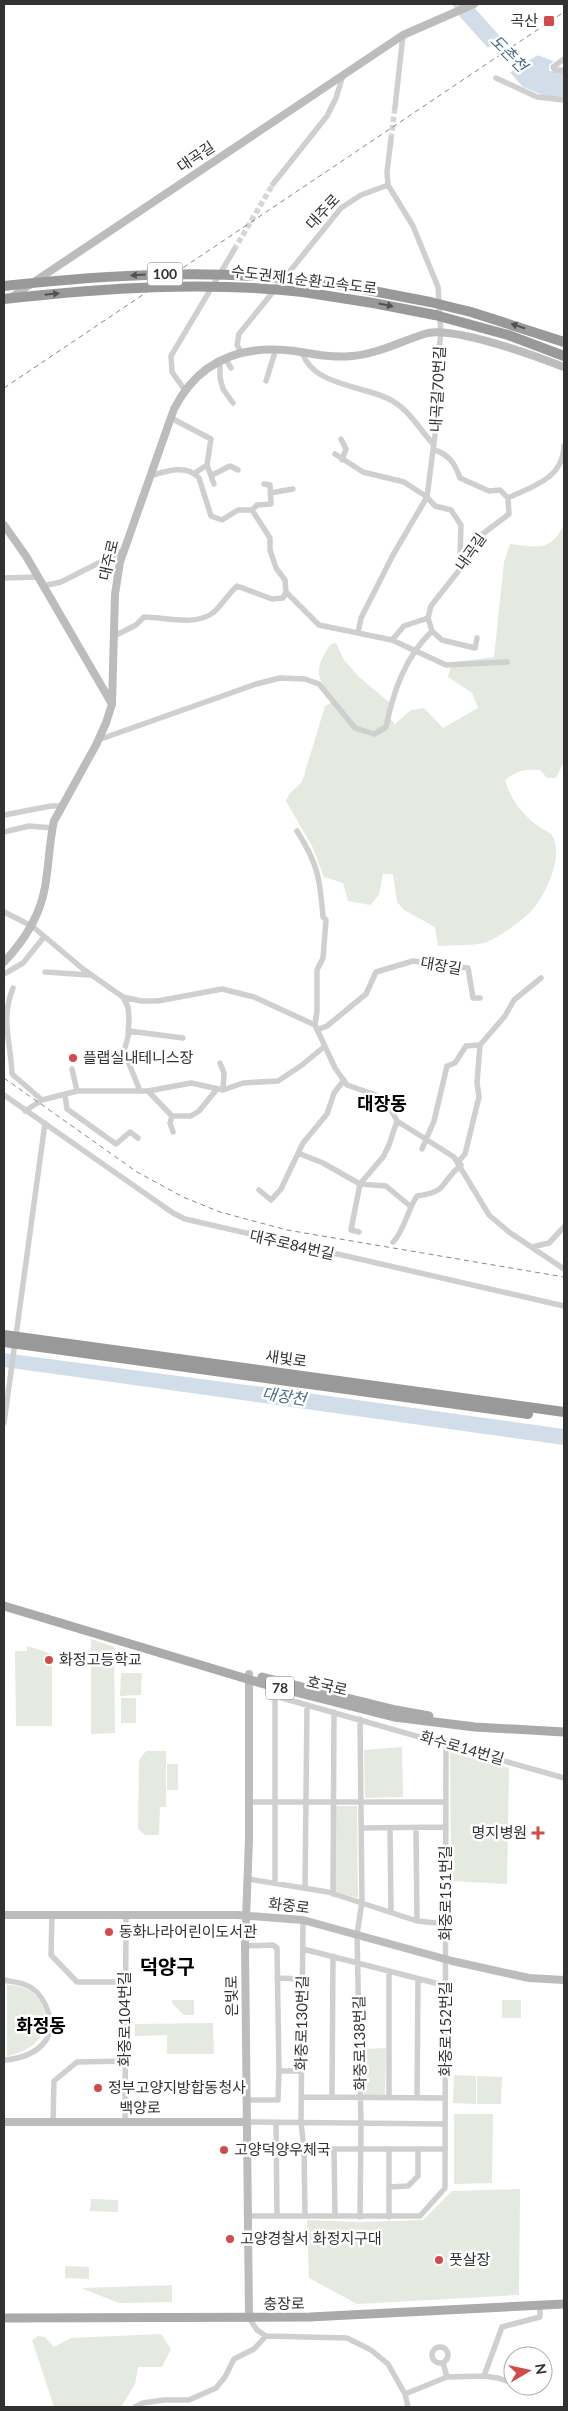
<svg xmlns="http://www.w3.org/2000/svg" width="568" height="2411" font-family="Lato,'Noto Sans KR',sans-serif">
<rect width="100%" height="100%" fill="#fff"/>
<path fill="#e4eadf" d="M564,524v238l-8,16h-9l-7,-8c-18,-1 -21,0 -35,10 6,21 19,36 36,48 4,3 10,4 12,9 10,19 -6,55 -19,71 -9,11 -37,31 -50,35 -14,3 -32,2 -46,3l-3,-19 -31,-17 -7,-8 -4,-28h-10l-4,21 -9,10 -22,-4 -5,-18 -19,-6 -11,-29 -27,-47 3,-7 13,-12 23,-76 9,-5c-12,-18 -22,-26 -9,-48 3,-5 4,-9 11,-10l8,17 15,17 30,25 1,16 5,6 16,-14 13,-2 19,20 35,-20 -6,-15 -24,-16 2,-8 5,-7 39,-5 10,-95 6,-18c27,3 42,8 54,-20z
M91,1639l23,8 1,86 -24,1z
M27,1646l25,8v72h-36l-1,-75h12z
M121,1673h21l-1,22 -21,1z
M121,1698h15v25h-15z
M402,1747l1,50 -38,1 -1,-48z
M146,1751h20v56h-6l-1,28h-14l-7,-6 1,-69z
M450,1752l59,16 -2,116 -56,-3z
M167,1764h11v26h-11z
M335,1806h22l1,92 -23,-6z
M7,1985c45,-2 57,61 0,71z
M235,1986l1,27 -11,1 -1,-27z
M172,2000h22v15h-10l-12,-12z
M502,2000h19v18h-19z
M213,2023l1,31h-47v-19l-32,1v-12z
M386,2048l-1,48h-21v-47z
M454,2075l22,1v28l-23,-1z
M477,2076l25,1 -1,27h-24z
M454,2114h39l-1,69 -38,1z
M520,2189l-1,106 -162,9 -48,-26 -2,-58 53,2 63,-2 29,-29z
M91,2199l27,1v12l-28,-1z
M65,2266l24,1v12l-24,-1z
M172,2285v17l-53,1 -38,-15z
M161,2334l10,15 -9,18h-24l-3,17 -14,23h-67l-22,-67 6,-4 7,1 9,10 17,-9z"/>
<path fill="#d1deea" d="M452,4h19l53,59 14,-8 16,6 -5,4v6l15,1v26l-17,-1 -24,-10 -62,-69z
M4,1353l289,38 271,38v16l-560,-78z"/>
<path fill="#fff" d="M504,37l20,23 13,-8 19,8 -2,1 -17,-6 -29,19 -22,-25z"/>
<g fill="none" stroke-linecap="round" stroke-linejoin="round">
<path stroke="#d6d6d6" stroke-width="5.5" stroke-dasharray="5.5 3" stroke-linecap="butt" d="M391,139l4,-32
M234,250l39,-66"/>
<path stroke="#cfcfcf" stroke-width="5.5" d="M564,59l-11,8 2,3h9
M496,78l41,19 27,3
M395,107l8,-72
M273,184l54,-68 9,-18 7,-23
M388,185l25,41 25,61 3,46 -5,38 1,48 -10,78 8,9 16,4 10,15 -1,32 4,7
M388,185l-1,-13 4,-33
M241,352l-4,-7 2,-11 102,-126 20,-13 27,-10
M302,352c11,34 59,33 87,47 19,9 31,31 45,46
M225,358l6,10
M220,361v17l3,11 10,14
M266,381l10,-32
M184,389l-12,-17 -1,-16 63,-106
M171,418l40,21 -4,26 -12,8
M341,439l5,10 -4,11
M434,450c15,4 21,14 26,28l29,13 11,-1 8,8
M335,454l28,18 41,10 23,15 -34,58 -32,63 -3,15
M207,465l7,19
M212,475l18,-9 8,4
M150,476c16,-5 37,-12 49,2l12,38 11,4 16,-10h14l18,28v12l6,18 9,12 1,12 33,33 73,15 54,25 61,-3
M270,493l23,-4
M252,510l5,-5 14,-1 -1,-19 -6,-1
M4,578l34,-1
M43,586l18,-4 63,-32
M432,631l10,9 33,8 2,-10
M114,636l22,-11 8,-8c21,0 52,10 70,-5 8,-7 14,-18 23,-26l35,13 11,-1 3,-6
M392,640l12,-14 24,-8
M98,740l158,-56 24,-6 25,1 14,5 36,44 19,6 12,-7c7,-35 19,-70 46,-96l-4,-13 3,-12 33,-42 12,-25 33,-25 -1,-16c26,-12 55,-20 56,-52
M4,815l47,-9h10
M297,831c21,33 23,48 26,86l3,3 -3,38 -6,12v41l-2,14
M4,832l25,-6 24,2
M4,912l28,14 51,43 40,28 18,4h17l64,-12 32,8 61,28 20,43 12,17 29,10 11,7 10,19 57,36 35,58 20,17 55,37
M45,972l45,3
M4,974l19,-11 21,-26
M13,988c-13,32 -2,54 -1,86l30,26
M123,997l5,10 1,11 -1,19 -4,14 16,40
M317,1030l10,-4 39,-32 10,-22 37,-11 55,7 5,30h7
M129,1031l54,7
M220,1063l4,10 -1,17
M72,1069l5,22
M148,1091l24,25h19l8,-5 18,-22
M4,1095l169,118 12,6 379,87
M65,1095l2,14 49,35 14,-12 8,6
M25,1111l17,-11 35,-9h71l43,-8 32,7 20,-7 35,-2 24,-16 23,-19
M172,1116l-2,7 3,9
M422,1149l12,-28 13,-55 8,-3 11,-17 14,-1 25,-29 9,-16 27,-22
M298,1153l25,10 37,21 26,2 24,20
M458,1162l7,-8 14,-57 -2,-14 3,-38
M259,1190l12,10 10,-11 22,-46 24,-29 7,-21 10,-13
M359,1232l-8,-2 9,-46 23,-27 6,-12 8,-24
M393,1242c10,-9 15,-33 24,-46 33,-5 22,-13 44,-31
M532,1247l17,-4 15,-16
M4,1423l41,-300
M249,1802h197
M361,1828l85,-1
M390,1828l1,84
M416,1828l1,93
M248,1879l80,13 89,29 29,3
M275,1882v-186l289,82
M305,1888l2,-183
M333,1894l1,-182
M52,1914l-1,41 26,27h48
M303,1920l-2,203 3,26 1,66
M245,1946l28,-1 4,3 2,123 -1,29h-32
M303,1949l144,37
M389,1972v126
M277,1978l25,1
M4,1980c9,2 18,2 26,7 17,10 28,41 13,57 -10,11 -26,15 -39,16
M279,2071h23
M302,2097l143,1
M332,2097l1,-141
M417,2098l1,-119
M53,2122l1,-41 23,-19 49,-1
M247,2122l198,2
M276,2122l1,94
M125,2123l1,-207
M304,2149h141
M389,2149v38
M334,2150l1,66
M248,2216h172l25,-28 1,-445
M360,2217l1,-93 -4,-190 5,-32 -2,-183
M389,2217v-30l19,-1 10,-10v-27
M249,2318l8,12 9,6 81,2 24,12 17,14 17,30 3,13
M432 2355a8 8 0 1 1 16 0a8 8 0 1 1-16 0Z
M443,2363l4,14
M484,2376l14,2 15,5
M405,2394l42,-17 37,-1 18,-49 38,-10v-11
M135,2407l8,-4 21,-3h25l27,-12 9,-11 9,-18 20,-10 12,-13"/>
<path stroke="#bcbcbc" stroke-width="8" d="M10,298l393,-263 71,-31
M4,525l22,31 86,148
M4,962c20,-21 36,-46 41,-75 4,-22 4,-44 9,-66l42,-76 10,-22 6,-19 3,-110 5,-32 54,-153c25,-49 67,-65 121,-58 18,3 38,7 57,5 26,-2 51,-16 76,-23 28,-6 108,23 136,34
M4,1915h233l66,5 149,41 77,17 35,2
M4,2122h243
M249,2318l-4,-372 4,-107v-165"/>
<path stroke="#aaa" stroke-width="9" d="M4,1606l260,78 130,33 81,10 89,5
M262,1677l134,33 33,6
M4,2318l306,-1 254,-13"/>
<path stroke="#999" stroke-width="10" d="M326,282l104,20
M303,292l70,11 62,12"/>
<path stroke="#878787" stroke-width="1" stroke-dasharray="5 4" stroke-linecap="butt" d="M4,388l560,-376
M4,1078l133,94 46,25 37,15 67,18 277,47"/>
<path stroke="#999" stroke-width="10" d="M4,286c108,-12 214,-17 322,-4
M4,299c100,-11 199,-18 299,-7
M430,302l41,10 93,30
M435,315l73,20 56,21
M4,1335l560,77
M4,1342l524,72"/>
</g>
<defs><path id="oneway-solid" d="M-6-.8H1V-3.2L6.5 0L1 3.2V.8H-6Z" transform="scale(1.25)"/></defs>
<g fill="#515151">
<use href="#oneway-solid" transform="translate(138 275) rotate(177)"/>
<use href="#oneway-solid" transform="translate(52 294) rotate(-6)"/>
<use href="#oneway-solid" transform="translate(386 305) rotate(12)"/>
<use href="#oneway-solid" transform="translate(518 326) rotate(-161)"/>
</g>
<g fill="#d14b4b" stroke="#fff" stroke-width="2">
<rect x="543" y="15" width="12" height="12" rx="2.5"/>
<circle cx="73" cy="1058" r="5"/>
<circle cx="49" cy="1660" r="5"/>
<path d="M535.5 1825.5h5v5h5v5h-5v5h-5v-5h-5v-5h5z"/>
<circle cx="109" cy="1932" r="5"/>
<circle cx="98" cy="2088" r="5"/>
<circle cx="224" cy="2150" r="5"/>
<circle cx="230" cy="2239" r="5"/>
<circle cx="439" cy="2260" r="5"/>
</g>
<g text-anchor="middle" stroke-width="5" stroke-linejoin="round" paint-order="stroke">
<g fill="#fff" stroke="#707070" stroke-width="1">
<rect x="147.5" y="262.5" width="35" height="23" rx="4"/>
<rect x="266" y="1676.5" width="28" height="23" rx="4"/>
</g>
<g font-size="14" font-weight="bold" fill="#323232">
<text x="165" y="279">100</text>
<text x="280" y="1693">78</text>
</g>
<g font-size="15" fill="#323232" stroke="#fff" text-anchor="start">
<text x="538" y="26" text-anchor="end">곡산</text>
<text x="83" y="1063">플랩실내테니스장</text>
<text x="59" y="1665">화정고등학교</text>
<text x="527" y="1838" text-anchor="end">명지병원</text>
<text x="119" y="1937">동화나라어린이도서관</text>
<text x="108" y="2093">정부고양지방합동청사</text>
<text x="234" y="2155">고양덕양우체국</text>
<text x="240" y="2244">고양경찰서 화정지구대</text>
<text x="449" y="2265">풋살장</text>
</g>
<g font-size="15" fill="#323232" stroke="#fff">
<text transform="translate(196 157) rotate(-34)" y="5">대곡길</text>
<text transform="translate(323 212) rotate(-47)" y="5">대주로</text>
<text transform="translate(304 280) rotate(7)" y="5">수도권제1순환고속도로</text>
<text transform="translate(438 389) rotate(-87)" y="5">내곡길70번길</text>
<text transform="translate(471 552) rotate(-55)" y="5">내곡길</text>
<text transform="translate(109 560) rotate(-77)" y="5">대주로</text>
<text transform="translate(441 966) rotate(10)" y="5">대장길</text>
<text transform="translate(292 1245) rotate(13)" y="5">대주로84번길</text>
<text transform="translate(286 1359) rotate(8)" y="5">새빛로</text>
<text transform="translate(327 1686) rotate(13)" y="5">호국로</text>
<text transform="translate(462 1748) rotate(16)" y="5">화수로14번길</text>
<text transform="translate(446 1893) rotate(-90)" y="5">화중로151번길</text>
<text transform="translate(289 1906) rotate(7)" y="5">화중로</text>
<text transform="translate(232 1996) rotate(-91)" y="5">은빛로</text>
<text transform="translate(125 2019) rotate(-90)" y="5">화중로104번길</text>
<text transform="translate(302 2023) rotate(-89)" y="5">화중로130번길</text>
<text transform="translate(446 2029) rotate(-90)" y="5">화중로152번길</text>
<text transform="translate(360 2043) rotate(-91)" y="5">화중로138번길</text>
<text transform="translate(140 2108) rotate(-1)" y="5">백양로</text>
<text transform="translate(284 2304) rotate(-1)" y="5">충장로</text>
</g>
<g font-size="16" font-style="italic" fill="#486c8b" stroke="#fff">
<text transform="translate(509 53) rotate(45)" y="6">도촌천</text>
<text transform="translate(284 1396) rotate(8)" y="6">대장천</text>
</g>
<g font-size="18" font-weight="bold" fill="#000" stroke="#fff">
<text x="382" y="1110">대장동</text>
<text x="41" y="2032">화정동</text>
</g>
<g font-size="20" font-weight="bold" fill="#000" stroke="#fff">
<text x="167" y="1974">덕양구</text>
</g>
</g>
<rect width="568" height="2411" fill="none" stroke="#323232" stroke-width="10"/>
<g transform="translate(528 2371) rotate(81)"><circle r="24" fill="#ffffff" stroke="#adadad"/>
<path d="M0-4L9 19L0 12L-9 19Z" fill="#d14b4b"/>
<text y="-8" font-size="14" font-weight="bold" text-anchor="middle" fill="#323232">N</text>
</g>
</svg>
